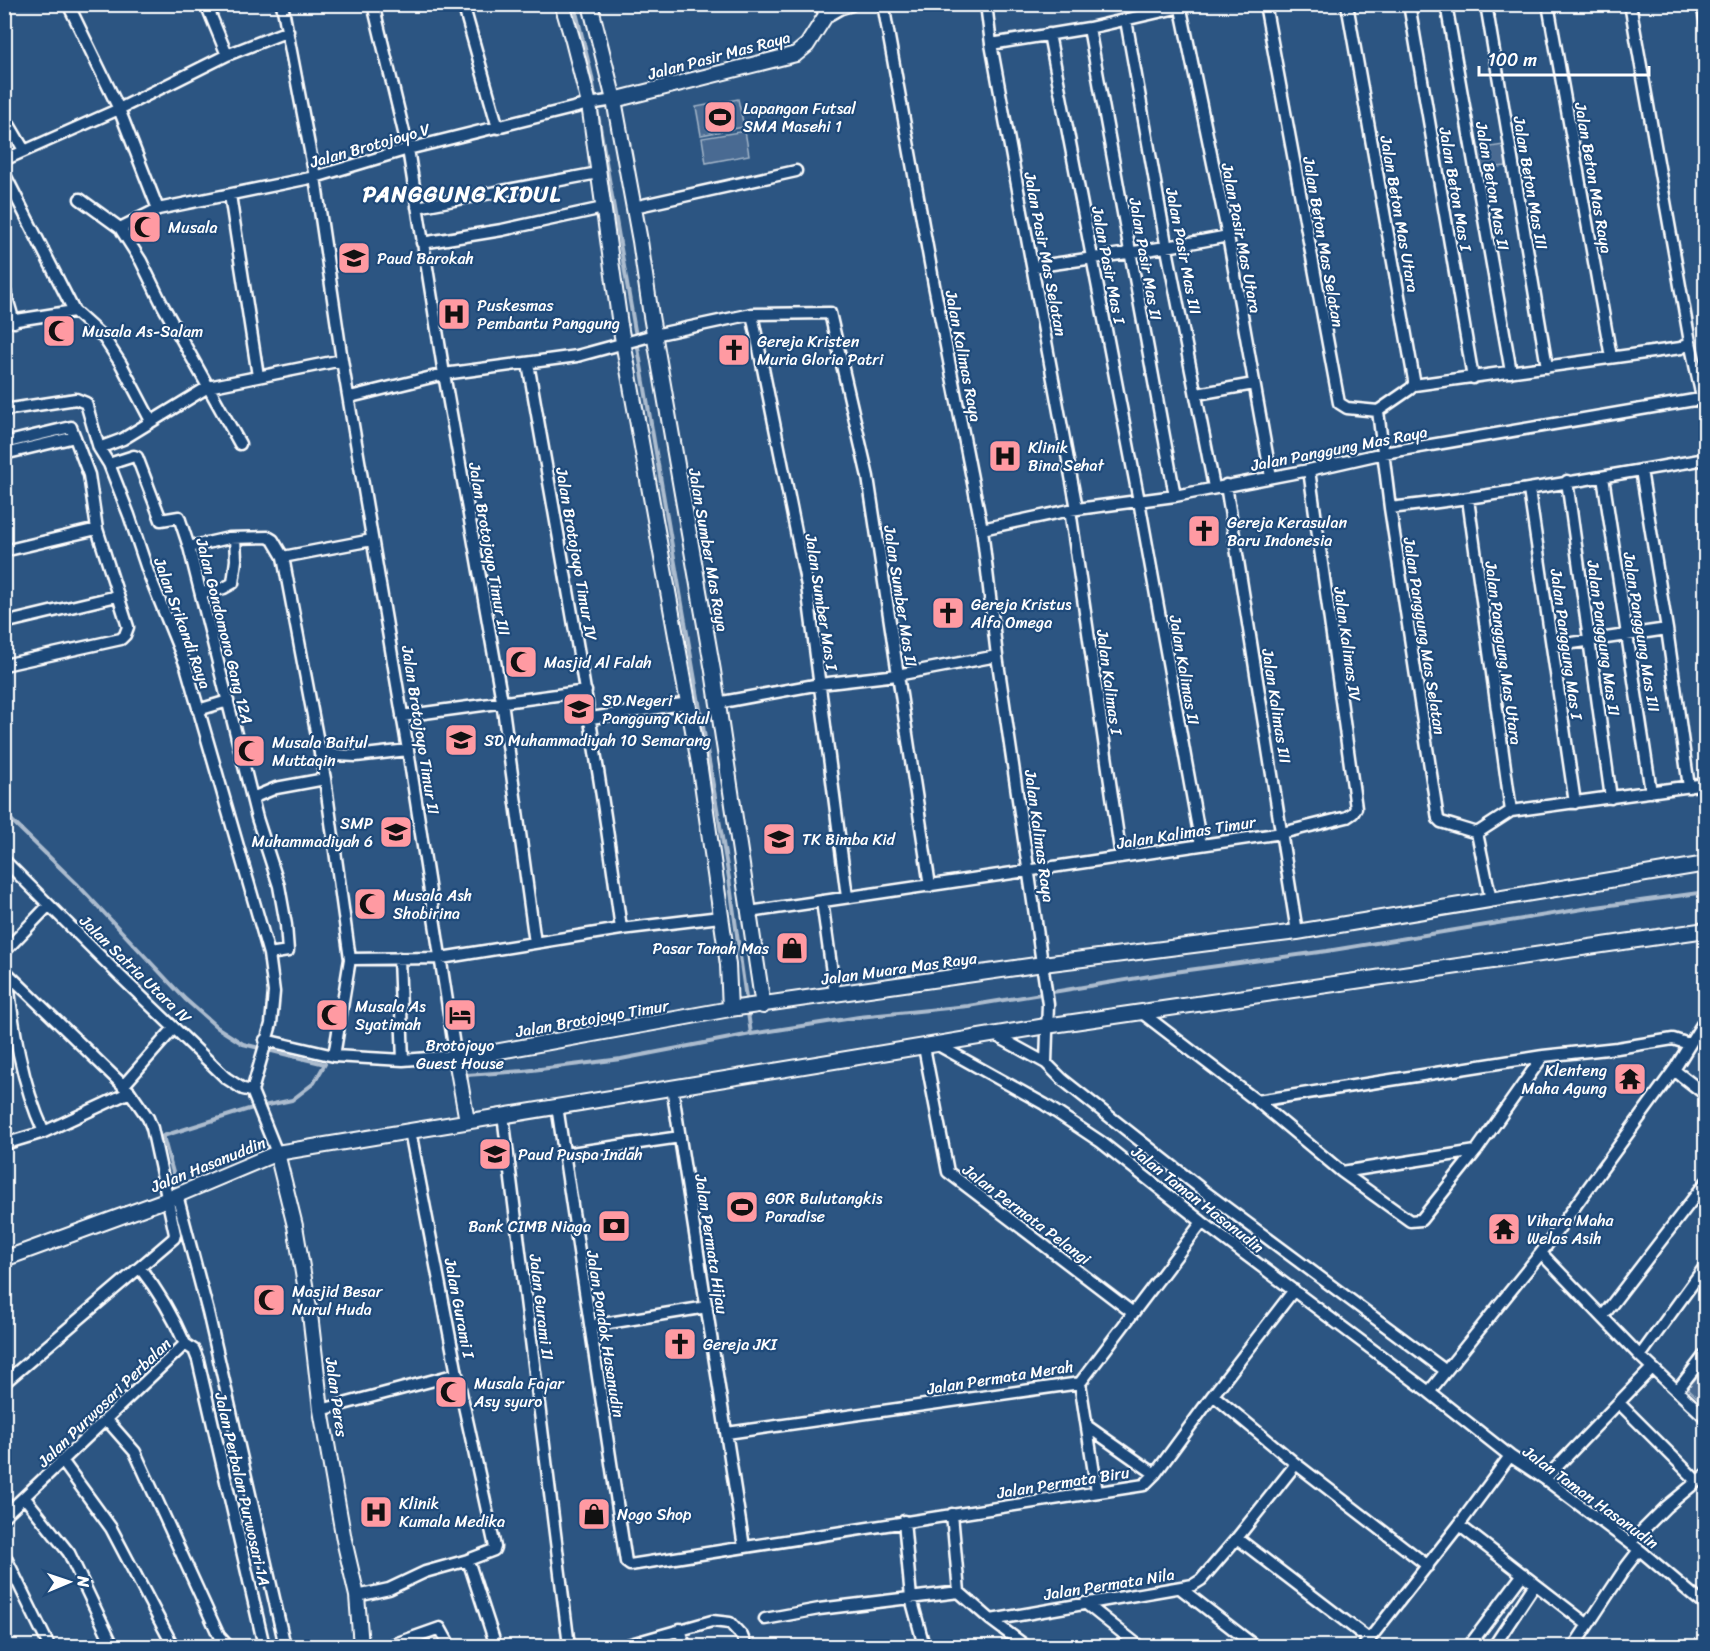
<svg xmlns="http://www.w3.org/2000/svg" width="1710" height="1651" font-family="Sriracha,sans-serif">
<rect width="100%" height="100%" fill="#2c5582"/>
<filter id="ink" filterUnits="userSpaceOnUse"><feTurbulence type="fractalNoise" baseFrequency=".0167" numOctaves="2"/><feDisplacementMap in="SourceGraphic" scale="12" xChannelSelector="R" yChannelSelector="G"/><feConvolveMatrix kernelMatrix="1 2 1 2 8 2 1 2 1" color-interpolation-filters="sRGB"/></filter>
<g filter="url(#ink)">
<path fill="#486b92" stroke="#a4b5c8" stroke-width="1.5" d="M738,99l6,28 -43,8 -5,-28z
M745,131l4,24 -43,8 -4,-25z
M1503,145l3,21 -25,3 -3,-20z
M1700,1374l5,5v26l-18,-17z"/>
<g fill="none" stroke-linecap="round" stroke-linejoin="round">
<path stroke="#acbcce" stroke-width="4" d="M574,4l18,73 6,38 131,763 22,156
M4,813l74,72 107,114 33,29 25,16 82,20 -11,19 -22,17 -43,9 -86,27 12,44 -3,12
M466,1075l58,-4 97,-12 130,-25 108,-17 109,-11 206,-34 153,-21 262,-43 117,-16"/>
<g stroke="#fff" stroke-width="15">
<path id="minor" d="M68,4l51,105 39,100
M206,4l21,51
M282,4l33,173 27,183 66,390 48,309
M373,4l35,145 36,225 58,327 33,242
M463,4l35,124
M679,4h10
M819,4l7,11
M883,4l51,281 48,244 15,127 51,348 -2,59
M986,4l5,40 86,465
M1180,4l48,232 43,241
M1265,4l74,399 8,5 31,3 12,97 48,311 3,3 36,11 34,-22 195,-27
M1347,4l67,376v5l-4,4 -32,22
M1409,4l64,374
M1446,4l65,368
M1486,4l61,363
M1548,4l63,353
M1630,4l60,338 16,74
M1702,4l4,20
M1126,20l41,229 47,238
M1089,28l86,468
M1049,34l90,467 62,344
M991,44l98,-16 92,-21
M4,116l20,34
M4,160l115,-51 108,-54 61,-24
M4,173l70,138 30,27 17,26 30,57
M230,195l28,181
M80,199l40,29 21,33 21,43 78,140
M417,207l181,-34
M634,207l162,-36
M120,228l38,-19 157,-32 93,-28 181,-45 25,-4
M422,243l80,-13 101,-22
M1033,267c65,-10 130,-18 195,-31
M4,288l10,34
M752,314l55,272 40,311
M4,322l70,-11
M528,363c33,189 68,376 93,566
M1414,385l267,-37 9,-6
M1197,394l57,-10
M350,397l94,-23 133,-18 77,-21 98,-21 78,-1 38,164 62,409
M4,410l72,-11 10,4 13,45 10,16 20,51 19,57 38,94 83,288 5,38 -3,32 -19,67 25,62
M4,443l67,-16 18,48 8,54 31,98 -3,8 -4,4 -117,26
M99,448l24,-9 85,-52 134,-27
M4,454l71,-17
M109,464l25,-8 3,1 24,63 18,-3 10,30 68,271 22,68 7,39 2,26 -19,3
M1641,470l26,159 22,158
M1603,477l48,315
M1567,481l44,317
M1226,485l71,447
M1529,490l46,313
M1468,499l43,312
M1390,508c106,-12 210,-31 316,-49
M1070,510l51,347
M982,529l88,-19 105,-14 134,-26 75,-17 322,-55
M372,540l-89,17 42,222 25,180 91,-1 180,-29 99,-12
M189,547l40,-9 39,-1 5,3 10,17
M4,551l93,-22
M202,593l22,-5 9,-5 3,-23 -1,-22
M4,623l113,-27
M1552,646l115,-17
M717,703l103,-19 77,-9 100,-19
M198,710l30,-9
M402,716l184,-25
M591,718l98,-15
M320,754l36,2 52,-6
M252,798l24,-10 49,-9
M1477,833l14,67
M4,860l116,116 106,102 17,11 9,2
M822,901l13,93
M749,912l533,-79 65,-16 6,-4 3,-5 -47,-338
M4,952l45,-47
M399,958l4,102 52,-4
M4,970l126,122 18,26 4,10 23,106 -1,4 -170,145
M7,973c6,55 14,109 37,159
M1141,1012l116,89 85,71 68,49 11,-1 55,-69 67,-95
M995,1035l51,28 17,17 141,111 242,180
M265,1040l69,16 69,4
M938,1045l106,59 57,38 101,80 227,170 81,64 35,23 97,73 64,54
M924,1047l24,125 185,141
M334,1056l16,-97
M1674,1070l32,25
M123,1086l51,-58
M672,1087l72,460
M1257,1101l286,-45 74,-8 56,-9 16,5
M557,1106l69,456 4,3 514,-80 11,-11 58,-79 81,-105
M503,1115l66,531
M410,1131l47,243 38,173 -1,3 -26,10 28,86
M4,1144l40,-12 86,-40
M564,1154l116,-17
M1342,1172l134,-21
M177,1195l31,117 77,334
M1541,1253l99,103 66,62
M140,1268c19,24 33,48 45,76
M1603,1316l103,-134
M590,1326l117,-19
M185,1344l9,6 4,10 66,286
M1640,1356l66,-91
M1080,1383l17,109
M1677,1391l29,-38
M1429,1392l112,-139 133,-183 32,-52
M1213,1395l83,69 132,102
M1619,1403l78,78
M321,1410l136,-36
M106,1419l29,33 84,184 9,10
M1087,1426l68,48
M727,1433l353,-50 122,-161
M63,1462l48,66 62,118
M1545,1479l107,-111
M25,1498l44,55 44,93
M952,1514l7,78 32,28 202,-35 8,-5 36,-42 59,-74
M4,1516l181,-172
M904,1521l7,77 13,48
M1459,1525l129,100
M1237,1538l133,102
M1630,1543l36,-36 40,-33
M4,1554l45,92
M1180,1588l75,58
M357,1596l32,-7 36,-17 43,-12
M1085,1603l54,43
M765,1619l54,-10 140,-17
M991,1620l35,26
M680,1629l5,17
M389,1646l51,-18 10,18
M624,1646l88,-25 18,2 12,13 4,10
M1364,1646l95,-121 51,-69
M1469,1646l54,-72
M1494,1646l41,-62
M1574,1646l52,-79 13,-17"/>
</g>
<g stroke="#fff" stroke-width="18">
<path id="tertiary" d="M562,4l11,37 16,63 31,221 80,444 28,196 2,44
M590,4l24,96 26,141 11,75 62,355 50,335
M614,100l182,-46 11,-9 19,-30 14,-8 10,-3
M467,1121l-11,-62 274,-50 313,-45 254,-32 409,-68
M277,1153l18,73 15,88 11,96 23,130 13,56 4,50
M4,1259l164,-60 109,-46 769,-127 660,-96"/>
</g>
<use href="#minor" stroke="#1f4a7a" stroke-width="10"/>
<use href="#tertiary" stroke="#1f4a7a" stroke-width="14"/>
</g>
</g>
<defs>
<g id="stadium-square" transform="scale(1.725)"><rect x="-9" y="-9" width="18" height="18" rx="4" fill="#ff9aa2" stroke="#1f4a7a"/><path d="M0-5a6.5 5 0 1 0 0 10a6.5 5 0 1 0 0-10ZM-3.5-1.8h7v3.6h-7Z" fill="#111"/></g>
<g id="mosque-square" transform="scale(1.725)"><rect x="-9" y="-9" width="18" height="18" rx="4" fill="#ff9aa2" stroke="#1f4a7a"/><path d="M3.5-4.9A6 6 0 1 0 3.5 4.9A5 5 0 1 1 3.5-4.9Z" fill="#111"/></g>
<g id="school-square" transform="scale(1.725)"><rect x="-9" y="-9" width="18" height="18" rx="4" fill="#ff9aa2" stroke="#1f4a7a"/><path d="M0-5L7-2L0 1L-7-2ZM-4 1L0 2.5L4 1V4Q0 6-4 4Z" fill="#111"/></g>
<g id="hospital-square" transform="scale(1.725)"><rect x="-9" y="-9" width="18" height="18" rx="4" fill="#ff9aa2" stroke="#1f4a7a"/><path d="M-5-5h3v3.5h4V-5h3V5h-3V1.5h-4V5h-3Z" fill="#111"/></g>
<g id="church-square" transform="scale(1.725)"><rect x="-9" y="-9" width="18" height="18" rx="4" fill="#ff9aa2" stroke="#1f4a7a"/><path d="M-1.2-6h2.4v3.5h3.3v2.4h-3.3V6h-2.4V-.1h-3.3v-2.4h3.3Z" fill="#111"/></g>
<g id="shop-square" transform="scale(1.725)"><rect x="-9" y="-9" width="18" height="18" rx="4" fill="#ff9aa2" stroke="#1f4a7a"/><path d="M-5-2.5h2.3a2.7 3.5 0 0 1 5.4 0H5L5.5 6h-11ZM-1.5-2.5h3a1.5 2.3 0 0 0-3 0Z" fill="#111"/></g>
<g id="hotel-square" transform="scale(1.725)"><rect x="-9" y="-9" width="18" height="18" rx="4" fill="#ff9aa2" stroke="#1f4a7a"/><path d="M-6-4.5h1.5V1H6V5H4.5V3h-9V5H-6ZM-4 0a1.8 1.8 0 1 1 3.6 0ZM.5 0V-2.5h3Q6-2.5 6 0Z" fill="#111"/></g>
<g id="temple-square" transform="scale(1.725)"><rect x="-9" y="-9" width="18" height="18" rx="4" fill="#ff9aa2" stroke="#1f4a7a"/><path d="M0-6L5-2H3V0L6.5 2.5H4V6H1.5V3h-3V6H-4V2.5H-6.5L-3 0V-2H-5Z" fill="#111"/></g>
<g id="bank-square" transform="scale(1.725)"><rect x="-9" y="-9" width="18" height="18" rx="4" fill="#ff9aa2" stroke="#1f4a7a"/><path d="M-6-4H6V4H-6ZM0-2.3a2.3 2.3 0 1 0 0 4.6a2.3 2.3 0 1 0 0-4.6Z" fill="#111"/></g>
</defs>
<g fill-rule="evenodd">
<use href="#stadium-square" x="720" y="117"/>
<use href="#mosque-square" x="145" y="227"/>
<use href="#school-square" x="354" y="258"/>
<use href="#hospital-square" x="454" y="314"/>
<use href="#mosque-square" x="59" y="331"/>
<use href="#church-square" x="734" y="350"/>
<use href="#hospital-square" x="1005" y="456"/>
<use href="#church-square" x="1204" y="531"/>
<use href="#church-square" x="948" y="613"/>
<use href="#mosque-square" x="521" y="662"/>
<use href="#school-square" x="579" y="709"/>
<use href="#school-square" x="461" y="740"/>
<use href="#mosque-square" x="249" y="751"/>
<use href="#school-square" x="396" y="832"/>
<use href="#school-square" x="779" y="839"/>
<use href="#mosque-square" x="370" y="904"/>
<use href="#shop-square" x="792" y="948"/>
<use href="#mosque-square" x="332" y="1015"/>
<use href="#hotel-square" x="460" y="1015"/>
<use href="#temple-square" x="1630" y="1079"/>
<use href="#school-square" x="495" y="1154"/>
<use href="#stadium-square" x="742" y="1207"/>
<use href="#bank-square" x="614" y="1226"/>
<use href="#temple-square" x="1504" y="1229"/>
<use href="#mosque-square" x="269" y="1300"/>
<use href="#church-square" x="680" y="1344"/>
<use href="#mosque-square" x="451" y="1392"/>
<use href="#hospital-square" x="376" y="1512"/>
<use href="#shop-square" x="594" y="1514"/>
</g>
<g text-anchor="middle" stroke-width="4.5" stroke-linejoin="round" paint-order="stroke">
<g font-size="16" fill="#fff" stroke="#1f4a7a">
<text transform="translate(719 55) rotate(-15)" y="6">Jalan Pasir Mas Raya</text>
<text transform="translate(370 145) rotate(-16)" y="6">Jalan Brotojoyo V</text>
<text transform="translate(1594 178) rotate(80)" y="6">Jalan Beton Mas Raya</text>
<text transform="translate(1531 183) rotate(80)" y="6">Jalan Beton Mas III</text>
<text transform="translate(1493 186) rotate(80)" y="6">Jalan Beton Mas II</text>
<text transform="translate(1456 189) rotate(80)" y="6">Jalan Beton Mas I</text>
<text transform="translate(1400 214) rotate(80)" y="6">Jalan Beton Mas Utara</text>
<text transform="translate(1242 238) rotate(79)" y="6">Jalan Pasir Mas Utara</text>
<text transform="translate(1324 242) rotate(80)" y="6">Jalan Beton Mas Selatan</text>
<text transform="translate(1184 251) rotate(79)" y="6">Jalan Pasir Mas III</text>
<text transform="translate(1046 254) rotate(79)" y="6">Jalan Pasir Mas Selatan</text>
<text transform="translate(1146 259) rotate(80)" y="6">Jalan Pasir Mas II</text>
<text transform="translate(1109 265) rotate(79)" y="6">Jalan Pasir Mas I</text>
<text transform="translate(964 356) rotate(79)" y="6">Jalan Kalimas Raya</text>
<text transform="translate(1339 448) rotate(-11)" y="6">Jalan Panggung Mas Raya</text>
<text transform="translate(490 549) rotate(80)" y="6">Jalan Brotojoyo Timur III</text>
<text transform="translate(709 550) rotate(80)" y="6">Jalan Sumber Mas Raya</text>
<text transform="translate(577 554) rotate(80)" y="6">Jalan Brotojoyo Timur IV</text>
<text transform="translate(901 596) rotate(81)" y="6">Jalan Sumber Mas II</text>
<text transform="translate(822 602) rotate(81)" y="6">Jalan Sumber Mas I</text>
<text transform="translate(183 623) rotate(70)" y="6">Jalan Srikandi Raya</text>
<text transform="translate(225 631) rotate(76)" y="6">Jalan Gondomono Gang 12A</text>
<text transform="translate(1642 632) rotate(81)" y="6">Jalan Panggung Mas III</text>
<text transform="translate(1425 636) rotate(81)" y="6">Jalan Panggung Mas Selatan</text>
<text transform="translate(1604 638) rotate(82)" y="6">Jalan Panggung Mas II</text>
<text transform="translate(1348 644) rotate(82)" y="6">Jalan Kalimas IV</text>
<text transform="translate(1567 644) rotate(82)" y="6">Jalan Panggung Mas I</text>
<text transform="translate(1504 653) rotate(82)" y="6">Jalan Panggung Mas Utara</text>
<text transform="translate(1185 670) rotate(80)" y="6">Jalan Kalimas II</text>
<text transform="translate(1110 682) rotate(82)" y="6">Jalan Kalimas I</text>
<text transform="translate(1277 706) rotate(81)" y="6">Jalan Kalimas III</text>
<text transform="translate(421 730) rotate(81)" y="6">Jalan Brotojoyo Timur II</text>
<text transform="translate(1186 832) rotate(-9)" y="6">Jalan Kalimas Timur</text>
<text transform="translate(1040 836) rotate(82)" y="6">Jalan Kalimas Raya</text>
<text transform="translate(899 968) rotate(-8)" y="6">Jalan Muara Mas Raya</text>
<text transform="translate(136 969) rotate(44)" y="6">Jalan Satria Utara IV</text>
<text transform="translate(592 1018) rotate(-10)" y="6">Jalan Brotojoyo Timur</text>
<text transform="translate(208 1164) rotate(-22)" y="6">Jalan Hasanuddin</text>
<text transform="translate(1198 1199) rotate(38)" y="6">Jalan Taman Hasanudin</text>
<text transform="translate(1027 1214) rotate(37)" y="6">Jalan Permata Pelangi</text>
<text transform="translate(712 1244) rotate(81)" y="6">Jalan Permata Hijau</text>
<text transform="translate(542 1307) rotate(83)" y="6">Jalan Gurami II</text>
<text transform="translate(460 1308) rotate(79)" y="6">Jalan Gurami I</text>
<text transform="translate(606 1334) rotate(81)" y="6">Jalan Pondok Hasanudin</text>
<text transform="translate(1000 1377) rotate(-9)" y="6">Jalan Permata Merah</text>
<text transform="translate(337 1397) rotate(82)" y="6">Jalan Peres</text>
<text transform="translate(104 1402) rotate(-44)" y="6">Jalan Purwosari Perbalan</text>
<text transform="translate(1063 1482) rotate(-9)" y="6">Jalan Permata Biru</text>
<text transform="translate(243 1489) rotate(77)" y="6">Jalan Perbalan Purwosari 1A</text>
<text transform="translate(1591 1497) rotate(36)" y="6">Jalan Taman Hasanudin</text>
<text transform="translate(1109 1584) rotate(-9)" y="6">Jalan Permata Nila</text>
</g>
<g font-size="16" fill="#fff" stroke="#1f4a7a" text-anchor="start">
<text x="743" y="114">Lapangan Futsal<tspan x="743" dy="18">SMA Masehi 1</tspan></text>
<text x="168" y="233">Musala</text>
<text x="377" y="264">Paud Barokah</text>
<text x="477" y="311">Puskesmas<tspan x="477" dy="18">Pembantu Panggung</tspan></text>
<text x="82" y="337">Musala As-Salam</text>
<text x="757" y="347">Gereja Kristen<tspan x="757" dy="18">Muria Gloria Patri</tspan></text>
<text x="1028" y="453">Klinik<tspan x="1028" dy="18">Bina Sehat</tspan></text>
<text x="1227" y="528">Gereja Kerasulan<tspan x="1227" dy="18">Baru Indonesia</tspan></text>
<text x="971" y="610">Gereja Kristus<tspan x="971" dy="18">Alfa Omega</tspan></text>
<text x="544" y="668">Masjid Al Falah</text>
<text x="602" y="706">SD Negeri<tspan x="602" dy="18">Panggung Kidul</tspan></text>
<text x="484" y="746">SD Muhammadiyah 10 Semarang</text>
<text x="272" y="748">Musala Baitul<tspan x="272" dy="18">Muttaqin</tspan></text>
<text x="373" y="829" text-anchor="end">SMP<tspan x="373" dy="18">Muhammadiyah 6</tspan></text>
<text x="802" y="845">TK Bimba Kid</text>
<text x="393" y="901">Musala Ash<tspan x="393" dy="18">Shobirina</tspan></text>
<text x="769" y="954" text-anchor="end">Pasar Tanah Mas</text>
<text x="355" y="1012">Musala As<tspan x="355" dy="18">Syatimah</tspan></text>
<text x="460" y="1051" text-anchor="middle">Brotojoyo<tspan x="460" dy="18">Guest House</tspan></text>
<text x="1607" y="1076" text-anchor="end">Klenteng<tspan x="1607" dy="18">Maha Agung</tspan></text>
<text x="518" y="1160">Paud Puspa Indah</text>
<text x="765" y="1204">GOR Bulutangkis<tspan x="765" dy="18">Paradise</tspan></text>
<text x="1527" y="1226">Vihara Maha<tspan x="1527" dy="18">Welas Asih</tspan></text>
<text x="591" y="1232" text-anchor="end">Bank CIMB Niaga</text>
<text x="292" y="1297">Masjid Besar<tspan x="292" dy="18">Nurul Huda</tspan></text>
<text x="703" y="1350">Gereja JKI</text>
<text x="474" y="1389">Musala Fajar<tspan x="474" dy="18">Asy syuro</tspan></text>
<text x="399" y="1509">Klinik<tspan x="399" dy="18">Kumala Medika</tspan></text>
<text x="617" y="1520">Nogo Shop</text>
</g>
<g font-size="22" font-weight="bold" letter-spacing="1.5" fill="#fff" stroke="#1f4a7a">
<text x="462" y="202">PANGGUNG KIDUL</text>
</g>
</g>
<rect width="1710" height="1651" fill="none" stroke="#1f4a7a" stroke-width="24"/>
<rect x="12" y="12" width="1686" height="1627" fill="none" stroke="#fff" stroke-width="2" filter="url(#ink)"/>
<g transform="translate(69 1582) rotate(88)" stroke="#1f4a7a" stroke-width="4.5" paint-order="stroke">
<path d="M0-4.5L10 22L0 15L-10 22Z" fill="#ffffff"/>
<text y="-9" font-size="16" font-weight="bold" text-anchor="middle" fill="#ffffff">N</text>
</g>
<path d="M1479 66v9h170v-9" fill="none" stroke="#ffffff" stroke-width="3"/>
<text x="1488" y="66" font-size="18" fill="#ffffff" stroke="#1f4a7a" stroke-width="4.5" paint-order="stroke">100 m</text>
</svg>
